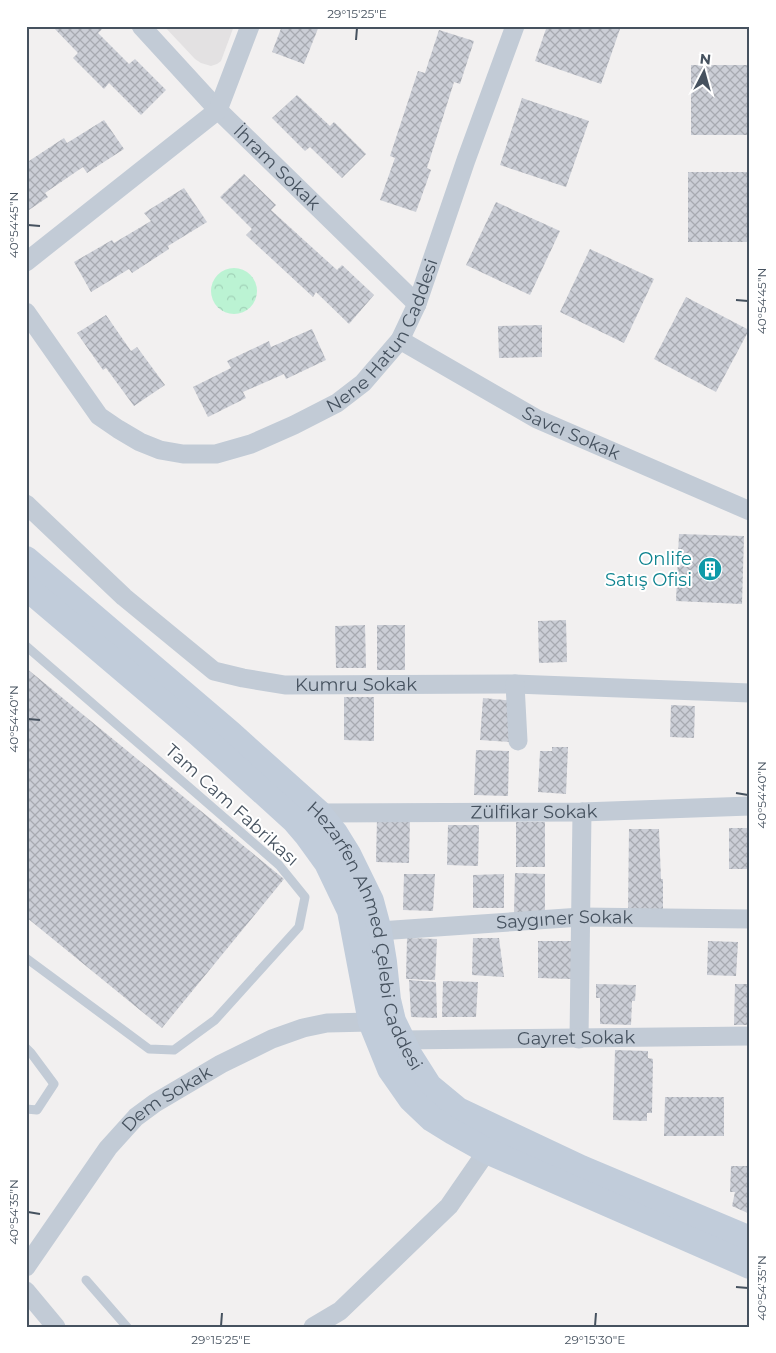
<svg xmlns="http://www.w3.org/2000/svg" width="776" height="1353" font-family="Montserrat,sans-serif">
<defs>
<pattern id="park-crowns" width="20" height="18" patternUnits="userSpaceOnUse" patternTransform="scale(1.25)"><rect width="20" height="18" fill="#bbf3d3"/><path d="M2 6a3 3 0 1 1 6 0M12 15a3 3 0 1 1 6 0" fill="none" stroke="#a2d2b8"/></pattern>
<pattern id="building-cross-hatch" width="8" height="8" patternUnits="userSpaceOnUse" patternTransform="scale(1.25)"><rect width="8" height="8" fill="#cbced6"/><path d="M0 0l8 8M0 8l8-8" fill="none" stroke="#a7aab1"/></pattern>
</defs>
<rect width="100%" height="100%" fill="#f2f0f0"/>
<path fill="#e3e1e2" d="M164,26h70l-13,35 -4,3 -6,2 -10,-3 -6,-4z"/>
<path fill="url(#park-crowns)" d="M211 291a23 23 0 1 1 46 0a23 23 0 1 1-46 0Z"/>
<path fill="url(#building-cross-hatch)" d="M52,26h49l2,2 -5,5 31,31 6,-5 31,31 -25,25 -32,-32 -5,6 -31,-31 5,-5z
M282,26h37l-15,38 -32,-12z
M547,26h74l-20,58 -66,-23z
M439,30l35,11 -14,43 -6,-2 -27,86 4,2 -15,42 -36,-12 15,-42 -5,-2 28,-85 7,2z
M691,65h59v70h-59z
M297,95l33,31 4,-4 32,32 -24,24 -32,-31 -5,4 -33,-33z
M522,98l67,23 -23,66 -66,-22z
M104,120l20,29 -37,24 -4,-6 -38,26 3,4 -22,15v-43l1,-1 -1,-5 38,-25 3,5z
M688,172h62v70h-62z
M244,174l32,31 -5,5 34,31 32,29 5,-5 32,30 -25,29 -33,-32 -3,5 -67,-62 6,-6 -32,-32z
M184,188l23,34 -39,24 1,3 -37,24 -3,-4 -38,23 -17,-30 38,-22 2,3 37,-22 -7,-8z
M496,202l64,29 -30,64 -64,-30z
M590,249l64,30 -30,64 -64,-31z
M686,297l63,33 -33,62 -62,-33z
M106,315l25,36 6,-4 28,38 -31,21 -28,-38 -3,2 -26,-37z
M542,325v32l-43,1 -1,-32z
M312,329l14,31 -40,19 -2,-5 -41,18 3,6 -38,19 -15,-30 38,-19 -4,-7 42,-20 2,6z
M679,534l65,2 -2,68 -66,-3z
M566,620l1,42 -28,1 -1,-42z
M365,625l1,43h-30l-1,-42z
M377,625h28v45h-28z
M26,668l258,211 -122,149 -136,-111z
M344,697h30v44l-30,-1z
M483,698l31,3 -3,41 -31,-2z
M671,705l24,1 -1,32 -24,-1z
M552,747h16l-2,47 -28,-2 2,-41h12z
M476,750l33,1 -1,45 -34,-1z
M377,818l33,1 -1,44 -33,-1z
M516,822h29v45h-29z
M448,825h31l-1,41 -31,-1z
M729,828h21v41h-21z
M629,829h30l2,50h2v35h-35z
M515,873l30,1v39h-31z
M404,874h31l-2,37 -30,-1z
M504,874v34h-31v-33z
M407,938l30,1 -2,41 -29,-1z
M473,938h26l5,39 -32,-2z
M538,941h33v38l-33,-1z
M708,941l30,1 -2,34 -29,-1z
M409,980l27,2 1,36 -26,-1z
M443,981l35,1 -2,35h-34z
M596,984l40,1 -1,16h-3l-1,24 -31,-1v-26h-4z
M735,984h15v41h-16z
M615,1050l33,1v7l5,1 -1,54h-5v8l-34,-1z
M665,1097h59v39h-60z
M731,1166h19v48l-18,-8 3,-14h-5z"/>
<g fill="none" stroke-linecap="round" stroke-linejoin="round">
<path stroke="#c2cbd6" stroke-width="9" d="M26,646l253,219 26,32 -6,30 -84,93 -41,30 -25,-1 -123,-91
M26,1048l5,5 23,31 -17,26 -11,-1
M86,1280l41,47"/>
<g stroke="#c2cbd6" stroke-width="19">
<path id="s1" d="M141,26l77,84 199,194"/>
<path d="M26,262l192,-152 32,-84"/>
<path id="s2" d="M26,312l73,104 19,13 22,13 20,8 23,4h33l35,-10 43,-19 43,-22 26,-20 37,-43 17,-36 49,-144 49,-134"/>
<path id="s3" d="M400,340l137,79 213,92"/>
<path id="s4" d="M26,504l98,93 90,74 29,7 42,7 230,-1 235,9"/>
<path d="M515,684l3,57"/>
<path id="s5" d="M319,813l263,-1 168,-6"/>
<path id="s6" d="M379,931l202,-14 169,2"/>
<path d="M579,1039l3,-227"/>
<path id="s7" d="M401,1040l349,-4"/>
<path id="s8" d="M26,1267l82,-119 28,-31 19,-14 66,-39 51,-25 31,-11 24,-5 44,-1"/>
<path d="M26,1291l30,36"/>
<path d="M313,1327l27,-16 109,-105 38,-55"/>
</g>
<g stroke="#c1ccda" stroke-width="26">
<path id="s9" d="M26,559l205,175 88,79 16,20 13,21 23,47 8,30 5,31 4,38 5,21 17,35 19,30 29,24 123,58 169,71"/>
<path d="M26,587l173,147 95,86 12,14 21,29 23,48 21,111 19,47 21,30 21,20 21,13 34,19 263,115"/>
</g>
</g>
<path fill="none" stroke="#46525f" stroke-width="2" d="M356,40l1,-12M28,225l12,1M736,300l12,1M28,719l12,1M736,793l12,2M28,1212l12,2M736,1287l12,1M221,1326l1,-13M595,1326l1,-13"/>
<defs>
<g id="building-disc" transform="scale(1.25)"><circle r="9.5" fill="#0f9aa8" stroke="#fff"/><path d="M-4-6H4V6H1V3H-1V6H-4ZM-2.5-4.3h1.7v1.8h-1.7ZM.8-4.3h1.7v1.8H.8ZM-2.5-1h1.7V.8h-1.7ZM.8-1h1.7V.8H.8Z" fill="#fff"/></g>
</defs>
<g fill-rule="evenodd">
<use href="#building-disc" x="710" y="569"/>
</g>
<g text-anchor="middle" stroke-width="4" stroke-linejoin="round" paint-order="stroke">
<g font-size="18" fill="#46525f" stroke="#fff">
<text dy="6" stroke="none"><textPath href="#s1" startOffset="196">İhram Sokak</textPath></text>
<text dy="6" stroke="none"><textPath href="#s2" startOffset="468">Nene Hatun Caddesi</textPath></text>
<text dy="6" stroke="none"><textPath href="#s3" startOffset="195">Savcı Sokak</textPath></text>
<text dy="6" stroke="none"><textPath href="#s4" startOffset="395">Kumru Sokak</textPath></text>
<text transform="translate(232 805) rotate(42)" y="6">Tam Cam Fabrikası</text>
<text dy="6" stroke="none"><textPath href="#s5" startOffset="215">Zülfikar Sokak</textPath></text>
<text dy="6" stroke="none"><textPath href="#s6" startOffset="186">Saygıner Sokak</textPath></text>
<text dy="6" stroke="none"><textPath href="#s9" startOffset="521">Hezarfen Ahmed Çelebi Caddesi</textPath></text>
<text dy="6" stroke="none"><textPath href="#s7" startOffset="175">Gayret Sokak</textPath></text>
<text dy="6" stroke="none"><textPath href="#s8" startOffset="222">Dem Sokak</textPath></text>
</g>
<g font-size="18" fill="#0d838f" stroke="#fff" text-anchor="end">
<text x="692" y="565">Onlife<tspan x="692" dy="21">Satış Ofisi</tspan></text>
</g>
</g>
<rect width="776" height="1353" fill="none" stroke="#ffffff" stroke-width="55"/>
<g transform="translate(704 72) rotate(6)" stroke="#ffffff" stroke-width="4" paint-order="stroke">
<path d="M0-4L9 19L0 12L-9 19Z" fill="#46525f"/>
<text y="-8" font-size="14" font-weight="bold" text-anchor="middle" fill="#46525f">N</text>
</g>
<rect x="28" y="28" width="720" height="1298" fill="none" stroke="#46525f" stroke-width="2"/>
<g font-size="12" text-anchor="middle" fill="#46525f">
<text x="357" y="18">29°15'25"E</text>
<text transform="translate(14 225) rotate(-90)" y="4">40°54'45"N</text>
<text transform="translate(762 301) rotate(-90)" y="4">40°54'45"N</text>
<text transform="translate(14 719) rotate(-90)" y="4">40°54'40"N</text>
<text transform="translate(762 795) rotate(-90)" y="4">40°54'40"N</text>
<text transform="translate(14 1212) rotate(-90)" y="4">40°54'35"N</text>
<text transform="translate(762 1288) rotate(-90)" y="4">40°54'35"N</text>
<text x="221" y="1344">29°15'25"E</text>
<text x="595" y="1344">29°15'30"E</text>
</g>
</svg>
